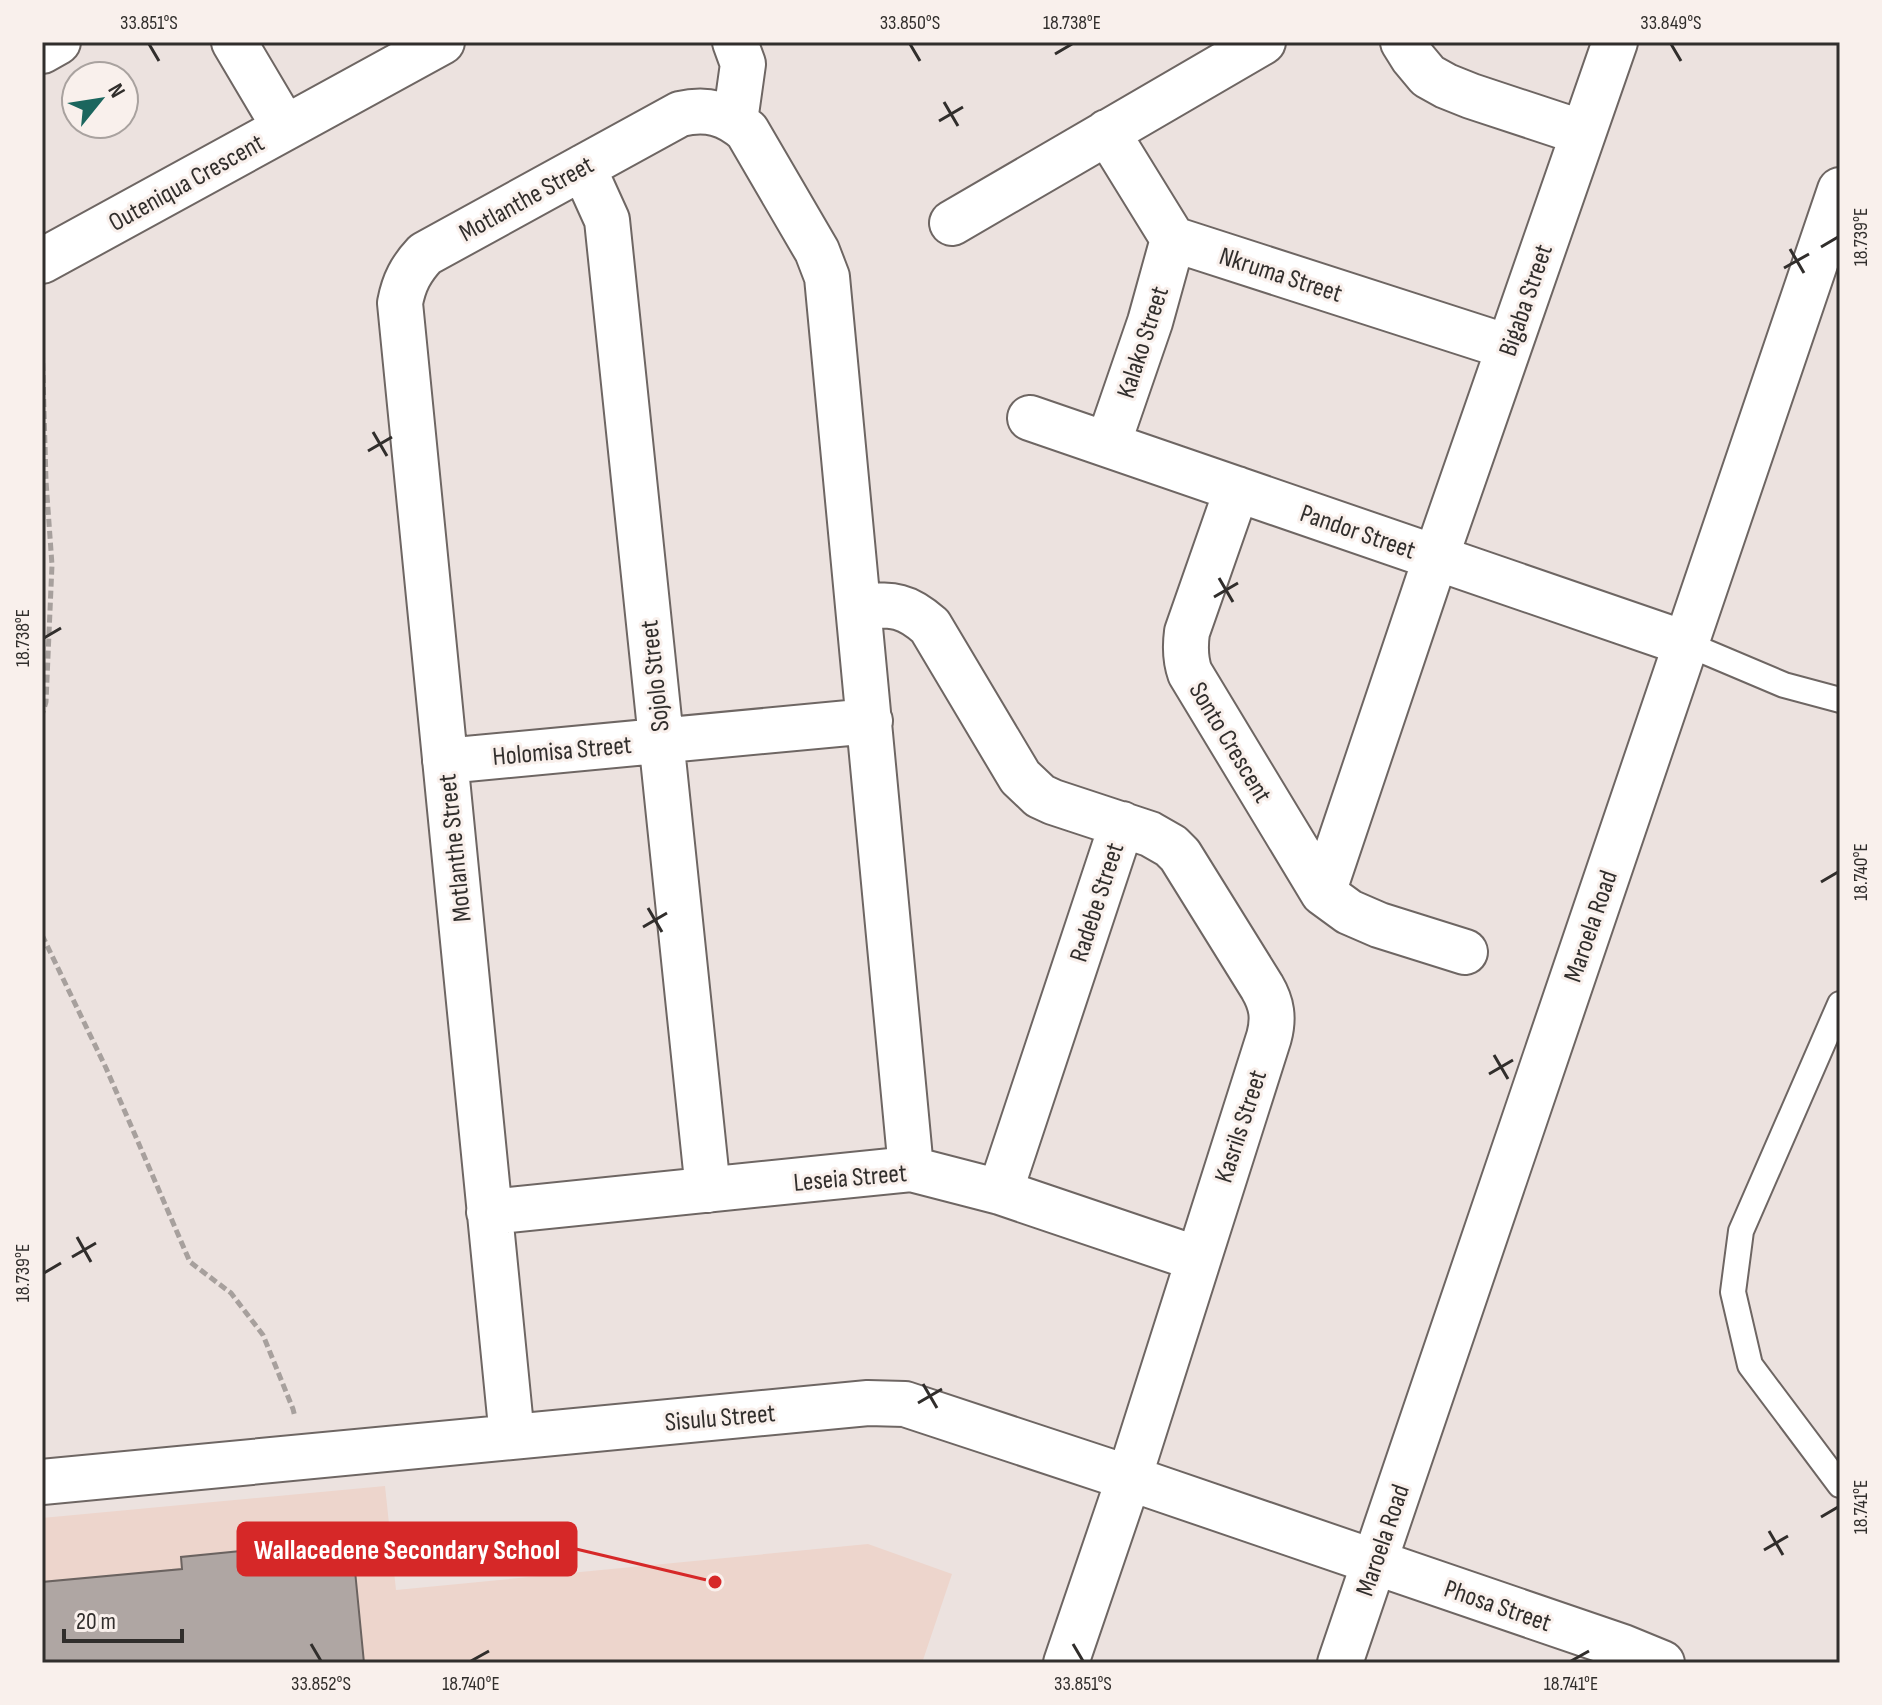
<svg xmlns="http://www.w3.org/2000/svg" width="1882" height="1705" font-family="'Sofia Sans Condensed',sans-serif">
<rect width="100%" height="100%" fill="#ece2df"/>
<path fill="#edd5cc" d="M385,1486l11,104 472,-46 84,30 -30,89h-880v-145z"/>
<path fill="#afa6a3" stroke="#6b6360" stroke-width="2" d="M352,1540l12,123h-66v-2l-24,2h-232v-81l140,-13 -1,-12z"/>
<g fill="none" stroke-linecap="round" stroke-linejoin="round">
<g stroke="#6e6663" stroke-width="28">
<path id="service" d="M1687,644l97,41 56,15
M1840,1004l-99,227 -8,61 17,73 90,120"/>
</g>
<g stroke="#6e6663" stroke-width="48">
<path id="minor" d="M735,42l8,22 -8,57
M1403,42l10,16 15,18 18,10 25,10 112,37
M42,51l16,-9
M285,128l157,-86
M1107,132l66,107 335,108
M583,167l24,53 101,970
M952,223l311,-181
M42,261l243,-133 -51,-86
M1030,418l657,226
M1108,444l42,-122 23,-83
M1237,489l-50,143c-2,15 -2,27 3,41l133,220 26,19 30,13 86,27
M859,606c33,-1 45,-3 71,20l90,151 20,19 13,6 97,32 21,12 9,9 82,132c10,17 12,31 7,50l-140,441 -63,185
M445,761l425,-40
M1323,893l113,-336 179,-515
M1000,1192l122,-368
M489,1212l422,-43 89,23 198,67
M512,1437l-112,-1134c4,-21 11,-34 25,-49l255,-140c27,-6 47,-1 67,17l70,120 10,26 84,892
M42,1482l826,-79 37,1 224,74 494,169 39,16"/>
</g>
<g stroke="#6e6663" stroke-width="48">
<path id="tertiary" d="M1340,1663l500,-1473"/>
</g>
<path stroke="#a7a09d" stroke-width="5" stroke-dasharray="8 4" stroke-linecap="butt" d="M42,339l4,142 6,84 -6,137 -4,13
M42,935l64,133 84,194 41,31 32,42 30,74 2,8"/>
<use href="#service" stroke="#fff" stroke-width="24"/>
<use href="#minor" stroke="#fff" stroke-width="44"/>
<use href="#tertiary" stroke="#fff" stroke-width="44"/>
</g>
<path fill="none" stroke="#312e2c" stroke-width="3" d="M149,44l10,17M910,44l10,17M1671,44l10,17M1055,54l17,-10M944,102l14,24M939,121l24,-14M1821,247l17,-10M1790,249l14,24M1784,268l25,-14M373,432l14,24M368,451l24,-14M1219,578l14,24M1214,597l24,-14M44,638l17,-10M1821,882l17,-10M648,908l14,24M643,927l24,-14M1494,1055l14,24M1489,1074l24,-14M77,1237l14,25M72,1257l24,-14M44,1273l17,-10M923,1384l14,24M918,1403l24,-14M1821,1517l17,-10M1769,1531l14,24M1764,1550l24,-14M311,1644l10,17M1073,1644l10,17M471,1661l18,-10M1571,1661l18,-10"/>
<g text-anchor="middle" stroke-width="6" stroke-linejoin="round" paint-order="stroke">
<g font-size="26" fill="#312e2c" stroke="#f9f0ec">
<text transform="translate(186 182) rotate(-29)" y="9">Outeniqua Crescent</text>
<text transform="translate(526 198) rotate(-29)" y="9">Motlanthe Street</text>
<text transform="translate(1281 274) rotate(18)" y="9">Nkruma Street</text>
<text transform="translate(1525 300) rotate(-71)" y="9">Bigaba Street</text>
<text transform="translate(1142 342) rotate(-72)" y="9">Kalako Street</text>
<text transform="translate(1358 531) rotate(19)" y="9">Pandor Street</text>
<text transform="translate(654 676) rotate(-96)" y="9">Sojolo Street</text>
<text transform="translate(1231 742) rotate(59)" y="9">Sonto Crescent</text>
<text transform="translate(562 750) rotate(-5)" y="9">Holomisa Street</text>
<text transform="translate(454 848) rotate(-96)" y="9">Motlanthe Street</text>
<text transform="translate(1096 902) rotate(-72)" y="9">Radebe Street</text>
<text transform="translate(1590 926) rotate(-71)" y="9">Maroela Road</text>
<text transform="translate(1240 1126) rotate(-72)" y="9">Kasrils Street</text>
<text transform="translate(850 1177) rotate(-5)" y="9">Leseia Street</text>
<text transform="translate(720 1417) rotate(-5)" y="9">Sisulu Street</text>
<text transform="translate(1382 1540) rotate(-71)" y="9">Maroela Road</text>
<text transform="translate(1498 1605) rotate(19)" y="9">Phosa Street</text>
</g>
</g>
<path fill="none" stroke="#d62828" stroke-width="3" d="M715 1582L576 1549"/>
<circle fill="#d62828" stroke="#f9f0ec" stroke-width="3" cx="715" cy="1582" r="8"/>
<rect fill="#d62828" stroke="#d62828" stroke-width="3" x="238" y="1523" width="338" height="52" rx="8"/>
<g font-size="28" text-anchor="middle" font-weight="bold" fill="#fff">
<text x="407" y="1559">Wallacedene Secondary School</text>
</g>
<rect width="1882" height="1705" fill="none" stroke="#f9f0ec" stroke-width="88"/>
<g transform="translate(100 100) rotate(60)"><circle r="38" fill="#f9f0ec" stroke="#a9a29f" stroke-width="2"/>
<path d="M0-6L14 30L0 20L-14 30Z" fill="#1b665e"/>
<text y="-12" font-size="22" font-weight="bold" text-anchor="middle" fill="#312e2c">N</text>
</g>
<path d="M64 1629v12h118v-12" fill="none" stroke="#312e2c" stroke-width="4"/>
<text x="76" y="1629" font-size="24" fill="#312e2c" stroke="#f9f0ec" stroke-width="6" paint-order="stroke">20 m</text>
<rect x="44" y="44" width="1794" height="1617" fill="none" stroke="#312e2c" stroke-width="3"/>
<g font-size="20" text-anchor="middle" fill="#312e2c">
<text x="149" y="29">33.851°S</text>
<text x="910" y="29">33.850°S</text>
<text x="1072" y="29">18.738°E</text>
<text x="1671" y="29">33.849°S</text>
<text transform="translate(1860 237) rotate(-90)" y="7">18.739°E</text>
<text transform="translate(22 638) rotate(-90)" y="7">18.738°E</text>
<text transform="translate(1860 872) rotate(-90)" y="7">18.740°E</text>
<text transform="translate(22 1273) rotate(-90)" y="7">18.739°E</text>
<text transform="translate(1860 1507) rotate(-90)" y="7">18.741°E</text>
<text x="321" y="1690">33.852°S</text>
<text x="471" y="1690">18.740°E</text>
<text x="1083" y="1690">33.851°S</text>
<text x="1571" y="1690">18.741°E</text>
</g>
</svg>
